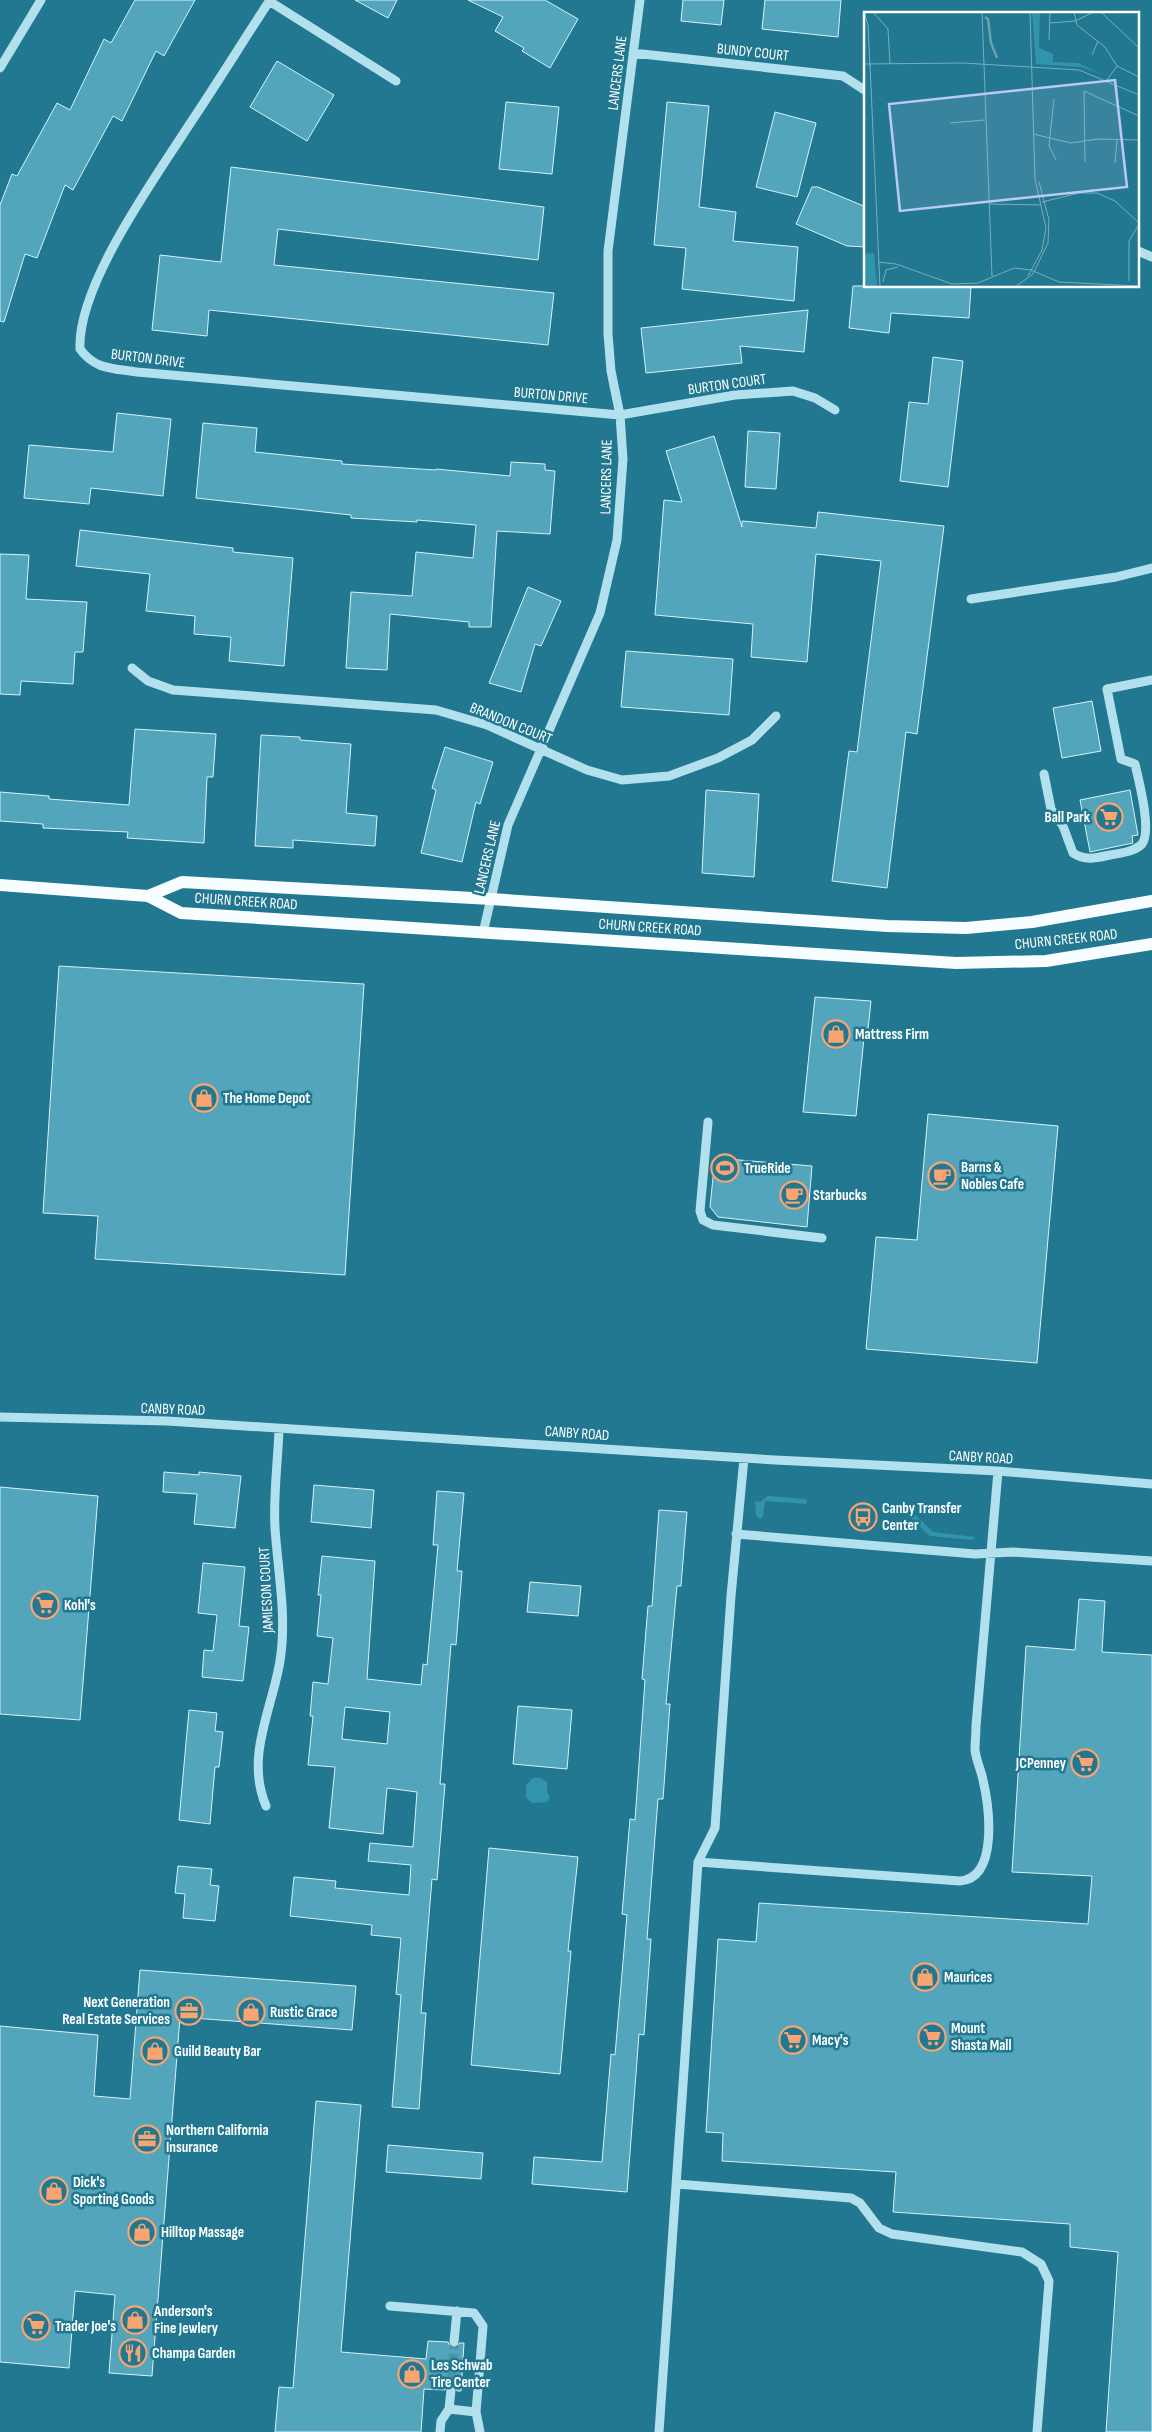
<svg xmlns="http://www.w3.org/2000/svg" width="1152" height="2432" font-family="'Sofia Sans Condensed',sans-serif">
<rect width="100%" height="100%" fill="#217890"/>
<path fill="#3293ac" d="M768,1496l38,3 1,5 -42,-3 -2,16 -4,2 -3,-4 -1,-14 5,1z
M899,1507h8l26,25 43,5 -4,3 -42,-4z
M533,1778h8l6,4v9l3,7 -3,4 -15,1 -6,-5v-13z"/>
<path fill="#52a5bb" stroke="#d7f2f9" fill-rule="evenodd" d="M135,0h60l-31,56 -8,-5 -34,70 -9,-5 -40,74 -8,-5 -28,73 -12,-4 -21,68 -4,-1v-116l12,-31 5,2 40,-73 13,7 34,-71 7,4z
M355,0h42l-9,18z
M468,0h77l33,19 -28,49 -28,-17 2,-3 -29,-17 8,-14z
M683,0h41l-3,25 -40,-4z
M765,0h76l-3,37 -76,-8z
M277,61l57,34 -27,46 -57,-34z
M506,102l53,5 -7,67 -53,-5z
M667,102l42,4 -10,101 37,5 -3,29 65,6 -4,54 -112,-12 4,-41 -32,-3z
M775,112l41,11 -19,74 -41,-10z
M231,167l313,40 -6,53 -260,-31 -4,36 280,28 -6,52 -339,-35 -2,26 -55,-6 8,-75 61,7z
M812,187h6l48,20v40l-19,-1 -51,-22z
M853,286h118l-2,32 -78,-5 -2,20 -40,-5z
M808,310l-4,42 -64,-6 2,17 -96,10 -5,-45z
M933,357l30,4 -15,126 -48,-6 9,-79 19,2z
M117,413l54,6 -8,77 -72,-8 -2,16 -65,-6 5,-53 84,7z
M203,423l54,5 -2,24 87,9v3l94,6v-1l74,7 1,-14 34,2v6l10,1 -5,63 -53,-3 -6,96h-22v-5l-79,-8 -3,56 -41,-2 5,-76 61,4 4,-44 57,6 3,-33 -59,-5v2l-66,-4v-3l-155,-17z
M748,431l32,2 -4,56 -31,-2z
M714,436l28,91v-6l74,7 2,-16 126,14 -27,208 -11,-2 -19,156 -55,-7 17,-130 8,1 24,-191 -65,-7 -9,108 -56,-5 2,-33 -98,-9 9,-115 18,2 -16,-51z
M80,530l153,18v4l60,6 -9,108 -55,-5 2,-24 -37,-3 1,-18 -49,-5 4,-37 -74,-8z
M0,554l29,1 -3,44 61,3 -4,50h-8l-2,32 -52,-3 -1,14 -20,-1z
M528,587l33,14 -20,45 -6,-2 -14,48 -32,-9z
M626,651l107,8 -4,56 -108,-8z
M1092,701l9,50 -39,7 -9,-50z
M135,729l81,5 -3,43h-6l-3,66 -77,-5 1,-6 -85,-4v-4l-43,-3v-29l49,4v3l80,6z
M261,735l39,2v3l51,4 -5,69 31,3 -2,30 -82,-6v8l-38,-2z
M445,747l48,15 -13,42 -4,-2 -14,60 -41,-9 15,-63 -4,-2z
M706,790l53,4 -5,83 -52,-4z
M1130,790l8,45 -6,1 1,7 -43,9 -10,-52z
M59,966l305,18 -19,291 -250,-16 3,-43 -55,-3z
M815,997l56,4 -4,38 -3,-1 -8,78 -53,-4z
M928,1114l130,12 -21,237 -171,-14 10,-112 41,3z
M715,1158l97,8 -5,61 -89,-10 -8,-10z
M164,1472l35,3v-3l42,4 -6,52 -41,-4 3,-30 -34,-2z
M314,1485l60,5 -3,38 -60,-6z
M0,1487l98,9 -18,224 -80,-6z
M437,1491l27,2 -7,78h5l-6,74 -5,-1 -11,140h5l-8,96 -5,-1 -11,134h5l-7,96 -27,-2 9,-112 -5,-1 5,-56 -30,-3 1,-10 -82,-9 4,-39 42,4 -1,7 74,7 2,-30 -43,-4 2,-18 43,4 4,-55 -30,-4 -4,46 -54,-6 6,-61 -27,-2 5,-49h-3l3,-34 15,2 5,-46 -16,-2 4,-41h-3l4,-39 53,5 -8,118 54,6 2,-21 4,1 11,-120h-5zM345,1707l45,5 -3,32 -45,-5z
M659,1510l28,2 -6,74h-4l-11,118h4l-7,95h-5l-11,140h4l-7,96 -5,-1 -12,158 -95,-8 2,-27 68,5 9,-108 4,1 12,-140 -5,-1 8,-95 5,1 10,-140 -3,-1 6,-73h4z
M203,1563l42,4 -6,59 10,1 -6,54 -41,-4 2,-27 9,1 4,-36 -19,-2z
M530,1582l51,4 -3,30 -51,-4z
M1079,1599l26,2 -3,51 50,3v777h-46l12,-180 -48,-5v-23l-177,-12 3,-40 -174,-11 1,-28 -17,-1 12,-193 38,3 3,-39 329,21 4,-48 -80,-4 14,-226 49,4z
M518,1706l54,4 -5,59 -54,-5z
M189,1710l28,3 -2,18 8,1 -4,35h-4l-5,57 -31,-4z
M489,1848l89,9 -10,94h3l-11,123 -89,-9z
M178,1866l34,3 -2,16 9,1 -4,35 -32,-3 2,-24 -10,-1z
M140,1970l216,16 -4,44 -172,-13 -28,359 -43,-3 6,-78 -40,-4 -6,77 -69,-6v-336l98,9 -4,61 36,3z
M316,2101l45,4 -20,247 85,7 2,-18 20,1 2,5 4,1 6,-5h4l-3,48h-4l-2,-6 -4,-1 -5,2 -1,4 -21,-1 -3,43h-146l4,-45 14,1z
M388,2145l95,8 -2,26 -95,-7z"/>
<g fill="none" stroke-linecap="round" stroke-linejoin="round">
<path stroke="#4d93a6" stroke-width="9" stroke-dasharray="9 4.5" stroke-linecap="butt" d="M451,2390l3,-48"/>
<path stroke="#b2e1ed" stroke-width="9" d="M270,0c-27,41 -52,82 -79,122 -35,55 -114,163 -111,227 15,21 33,19 57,23l483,43 115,-20 58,-4 22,7 20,12
M269,1l127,80
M633,53l210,23 23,15
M0,68l41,-68
M1138,251l14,6
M971,599l145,-22 36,-9
M132,668l16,13 25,9 263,20 51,15 100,45 35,10 47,-4 49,-18 34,-18 24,-24
M1044,774l7,35 12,17 10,27c12,8 23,5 37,2 11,-2 24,-3 32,-11 10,-14 -3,-62 -7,-80l-14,-5 -14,-70 45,-9
M483,933l25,-108 92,-212 17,-73 6,-81 -3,-44 -9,-44 -3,-37v-83l32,-251
M708,1122l-8,89 3,9 10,5 109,13
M0,1417l167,4 608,39 223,11 154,13
M736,1534l239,20 38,-2 139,9
M266,1806c-21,-50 6,-96 14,-145 7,-45 -2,-88 -5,-133 -2,-32 3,-67 4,-99
M698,1862l262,19c39,-3 29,-75 23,-101 -2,-10 -7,-20 -8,-30 0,-8 1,-16 1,-24l22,-255
M677,2184l174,14 9,5 19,25 13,6 130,18 19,12 8,17 -12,151
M390,2306l84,7 9,13 -7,86 -27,-3 -8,12 -1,11
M454,2342l3,-31
M449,2409l2,-19
M476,2412l4,20
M659,2432c14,-190 26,-380 39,-570l17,-34 16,-232 13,-138"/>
<path stroke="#f8fdff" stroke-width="12" d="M0,885l148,11 33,17 775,50 90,-2 106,-17
M148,896l34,-14 309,17 396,27 79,2 66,-6 120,-21"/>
</g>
<defs>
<g id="supermarket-ring" transform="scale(1.4375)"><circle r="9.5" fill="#217890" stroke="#f9a473" stroke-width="1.5"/><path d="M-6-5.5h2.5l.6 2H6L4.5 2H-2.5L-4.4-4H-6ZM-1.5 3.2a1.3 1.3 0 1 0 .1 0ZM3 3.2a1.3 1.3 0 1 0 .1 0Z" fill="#f9a473"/></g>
<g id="shop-ring" transform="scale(1.4375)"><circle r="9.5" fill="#217890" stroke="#f9a473" stroke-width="1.5"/><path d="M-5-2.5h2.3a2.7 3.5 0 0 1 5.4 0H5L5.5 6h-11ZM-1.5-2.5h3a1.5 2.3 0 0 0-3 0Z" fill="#f9a473"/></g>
<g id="stadium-ring" transform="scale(1.4375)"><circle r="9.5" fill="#217890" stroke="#f9a473" stroke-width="1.5"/><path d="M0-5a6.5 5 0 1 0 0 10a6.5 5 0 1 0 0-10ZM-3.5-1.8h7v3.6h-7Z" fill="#f9a473"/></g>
<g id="cafe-ring" transform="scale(1.4375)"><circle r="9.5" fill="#217890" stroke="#f9a473" stroke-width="1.5"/><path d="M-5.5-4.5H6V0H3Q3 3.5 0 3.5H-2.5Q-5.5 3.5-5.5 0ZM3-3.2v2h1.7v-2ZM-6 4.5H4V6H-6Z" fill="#f9a473"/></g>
<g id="bus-ring" transform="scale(1.4375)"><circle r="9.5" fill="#217890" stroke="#f9a473" stroke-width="1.5"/><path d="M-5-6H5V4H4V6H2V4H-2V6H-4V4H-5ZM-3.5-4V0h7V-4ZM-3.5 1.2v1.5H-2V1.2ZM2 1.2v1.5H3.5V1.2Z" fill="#f9a473"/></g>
<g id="office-ring" transform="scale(1.4375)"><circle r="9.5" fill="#217890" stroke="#f9a473" stroke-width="1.5"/><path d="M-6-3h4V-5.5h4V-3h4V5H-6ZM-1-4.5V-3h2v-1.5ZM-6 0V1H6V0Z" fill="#f9a473"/></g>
<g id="restaurant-ring" transform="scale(1.4375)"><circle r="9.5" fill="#217890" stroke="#f9a473" stroke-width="1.5"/><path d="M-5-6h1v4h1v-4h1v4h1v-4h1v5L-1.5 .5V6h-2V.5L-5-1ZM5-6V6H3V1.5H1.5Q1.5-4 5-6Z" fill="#f9a473"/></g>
</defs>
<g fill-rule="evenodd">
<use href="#supermarket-ring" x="1109" y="817"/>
<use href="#shop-ring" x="836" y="1034"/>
<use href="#shop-ring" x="204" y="1098"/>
<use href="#stadium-ring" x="725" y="1168"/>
<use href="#cafe-ring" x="942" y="1176"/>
<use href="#cafe-ring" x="794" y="1195"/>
<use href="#bus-ring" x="863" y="1517"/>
<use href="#supermarket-ring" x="45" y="1605"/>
<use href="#supermarket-ring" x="1085" y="1763"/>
<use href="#shop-ring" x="925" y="1977"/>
<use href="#office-ring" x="189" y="2011"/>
<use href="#shop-ring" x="251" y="2012"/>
<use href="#supermarket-ring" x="932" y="2037"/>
<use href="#supermarket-ring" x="793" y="2040"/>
<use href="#shop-ring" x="155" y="2051"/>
<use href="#office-ring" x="147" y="2139"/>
<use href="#shop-ring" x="54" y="2191"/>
<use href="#shop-ring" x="142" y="2232"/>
<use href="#shop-ring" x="135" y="2320"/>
<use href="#supermarket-ring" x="36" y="2326"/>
<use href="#restaurant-ring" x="133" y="2353"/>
<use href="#shop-ring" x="412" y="2374"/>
</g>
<g text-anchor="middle" stroke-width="5" stroke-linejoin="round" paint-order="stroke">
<g font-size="15" fill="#fff" stroke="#217890">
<text transform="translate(753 52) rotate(6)" y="5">BUNDY COURT</text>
<text transform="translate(617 73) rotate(-83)" y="5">LANCERS LANE</text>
<text transform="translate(148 358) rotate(7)" y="5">BURTON DRIVE</text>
<text transform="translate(727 384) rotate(-8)" y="5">BURTON COURT</text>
<text transform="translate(551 395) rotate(5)" y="5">BURTON DRIVE</text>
<text transform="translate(606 477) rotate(-89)" y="5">LANCERS LANE</text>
<text transform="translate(511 723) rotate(22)" y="5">BRANDON COURT</text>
<text transform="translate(487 857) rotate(-77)" y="5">LANCERS LANE</text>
<text transform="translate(246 901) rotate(4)" y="5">CHURN CREEK ROAD</text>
<text transform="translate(650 927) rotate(4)" y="5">CHURN CREEK ROAD</text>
<text transform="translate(1066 939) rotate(-6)" y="5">CHURN CREEK ROAD</text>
<text transform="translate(173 1409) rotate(2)" y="5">CANBY ROAD</text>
<text transform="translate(577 1433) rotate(4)" y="5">CANBY ROAD</text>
<text transform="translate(981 1457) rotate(3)" y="5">CANBY ROAD</text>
<text transform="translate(266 1590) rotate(-93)" y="5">JAMIESON COURT</text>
</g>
<g font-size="15" font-weight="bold" fill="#fff" stroke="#217890" text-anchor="start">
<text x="1090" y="822" text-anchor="end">Ball Park</text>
<text x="855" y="1039">Mattress Firm</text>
<text x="223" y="1103">The Home Depot</text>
<text x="961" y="1172">Barns &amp;<tspan x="961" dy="17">Nobles Cafe</tspan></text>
<text x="744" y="1173">TrueRide</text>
<text x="813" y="1200">Starbucks</text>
<text x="882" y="1513">Canby Transfer<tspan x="882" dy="17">Center</tspan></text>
<text x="64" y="1610">Kohl's</text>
<text x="1066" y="1768" text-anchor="end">JCPenney</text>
<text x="944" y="1982">Maurices</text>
<text x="170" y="2007" text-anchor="end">Next Generation<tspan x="170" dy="17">Real Estate Services</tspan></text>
<text x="270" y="2017">Rustic Grace</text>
<text x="951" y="2033">Mount<tspan x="951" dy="17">Shasta Mall</tspan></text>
<text x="812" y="2045">Macy's</text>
<text x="174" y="2056">Guild Beauty Bar</text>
<text x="166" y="2135">Northern California<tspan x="166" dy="17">Insurance</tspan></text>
<text x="73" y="2187">Dick's<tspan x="73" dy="17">Sporting Goods</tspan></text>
<text x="161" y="2237">Hilltop Massage</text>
<text x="154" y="2316">Anderson's<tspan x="154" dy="17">Fine Jewlery</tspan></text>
<text x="55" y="2331">Trader Joe's</text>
<text x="152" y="2358">Champa Garden</text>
<text x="431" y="2370">Les Schwab<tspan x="431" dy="17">Tire Center</tspan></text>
</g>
</g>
<g transform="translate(864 12)">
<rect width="275" height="275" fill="#217890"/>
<path d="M168,0h8l-1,36 14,6v8l25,1 23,11 -20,-7 -45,-3zM10,241l3,34h-13v-33z" fill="#3293ac"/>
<path fill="none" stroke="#69a1b0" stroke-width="2.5" d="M121,5l3,2 3,24 6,15"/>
<path fill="none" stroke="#7aaebc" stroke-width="1" d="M0,0l4,13 2,42M9,0l15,17 2,35M118,0l10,264M210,0l3,13 28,22 12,19 22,11M237,0l38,36M186,11l25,-2 19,-9M185,28l1,-28M228,43l6,-14M0,52l99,-1 116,7 60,25M6,53l10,222M243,68l10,-14M190,87l-5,47 7,14M86,111l35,-3M169,122l38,9 27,-4 41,1M221,150l-1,-71 55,25M251,151l2,-23M178,190l37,-9h18l18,8 24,22M125,192l52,1M14,250l18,2 56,20 26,-1 36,-15 17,2 28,12 80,4M164,264l14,-26 4,-22 -11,-49 -5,-167M265,269v-40l10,-17M19,270l3,-12 12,-3M151,275l18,-13 15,-31 1,-23 -10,-38"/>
<path fill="#bbcaf3" fill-opacity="0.15" stroke="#bbcaf3" stroke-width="2.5" d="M251,68l12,107 -227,24 -11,-107z"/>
<rect width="275" height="275" fill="none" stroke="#fff" stroke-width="2.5"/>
</g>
</svg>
